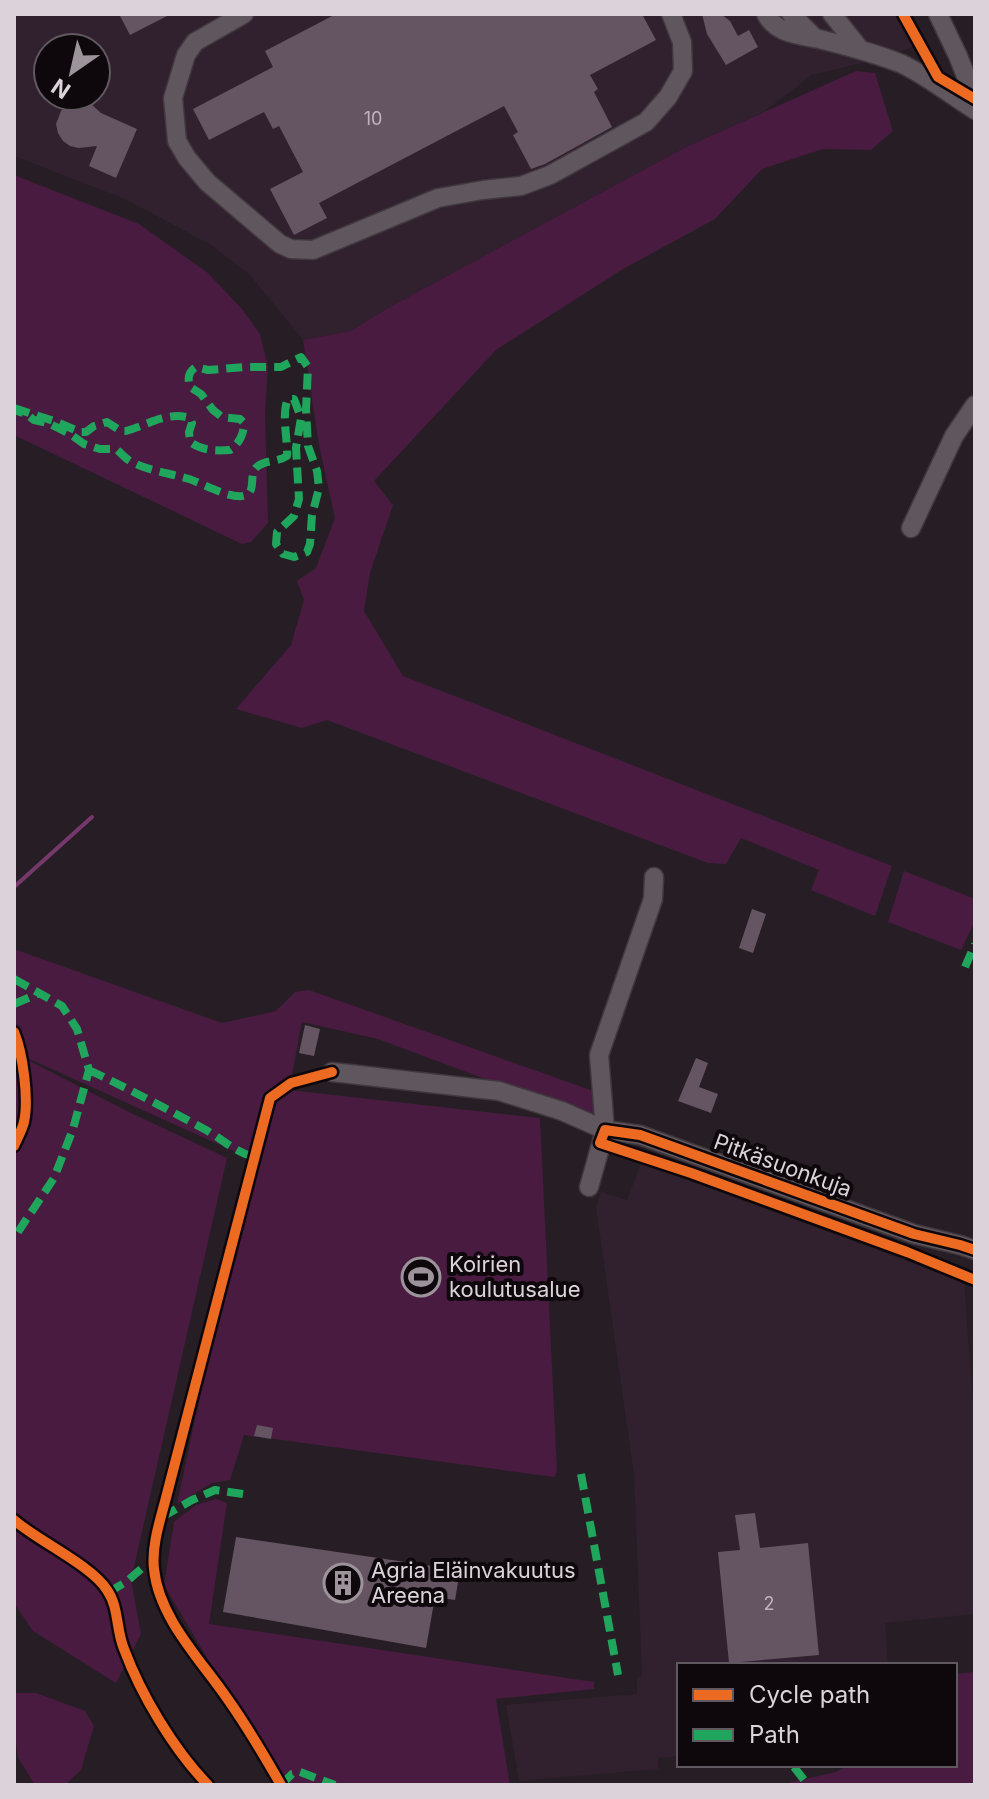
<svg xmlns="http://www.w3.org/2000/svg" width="989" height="1799" font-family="Inter,sans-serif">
<rect width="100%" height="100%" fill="#261e24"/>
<path fill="#31202e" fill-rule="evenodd" d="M14,14h896l15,28 -38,15 -75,18 -48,37 -78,35 -300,162 -35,22 -48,9 -54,-66 -38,-29 -84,-45 -113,-44zM48,48h48v48h-48z
M641,1163l323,119 11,145v187l-90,9 3,42h-209v91l-21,2v11l-139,12 -13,-76 131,-11v-17l5,-1 -8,-201 -38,-267 5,-16 26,8z"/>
<path fill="#491b41" d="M856,71l19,2 18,58 -22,19 -48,-1 -61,20 -47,50 -92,50 -127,81 -122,131 19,24 -23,68 -6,38 39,65 489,190 -17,50 -64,-26 8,-20 -78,-32 -15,26 -18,-1 -381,-143 -25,8 -66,-19 55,-64 13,-45 -7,-19 19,-13 19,-50 -16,-73 -16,-105 48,-9 35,-22 300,-162z
M14,175l125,49 69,49 33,35 19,26 8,33 -3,44 3,112 -17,19 -9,2 -228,-109z
M904,871l71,28v22l-14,29 -73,-28z
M14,949l208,74 54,-12 19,-19 14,-2 287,102 2,24 -35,-8 -185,-69 -76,-17 -13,68 251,28 17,354 -3,5 -310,-42 -14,45 -18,3 -35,21 74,-345 -237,-107z
M14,1053l115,59 98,46 -96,422 10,54 -25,49 -83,-52 -19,-28z
M216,1499l11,4 -18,121 385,58v7l-98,10 14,86h-228l-118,-200 10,-63 22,-17z
M975,1672v113h-196l57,-13 14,-7h105v-91z
M14,1693h22l49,18 9,15 -13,44 -16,15h-30l-17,-27 -4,-32z"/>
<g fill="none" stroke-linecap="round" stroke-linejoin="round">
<path stroke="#76386c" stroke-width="4" d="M14,887l78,-70"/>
</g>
<path fill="#655462" d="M119,14h52l-41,21z
M336,14h306l14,26 -66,35 8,14 -4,3 18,35 -67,37 -14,5 -18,-34 5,-3 -14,-26 -185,97 8,15 -33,17 -24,-46 33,-17 -24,-46 -6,3 -9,-17 -55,28 -16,-31 80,-42 -8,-16z
M702,14h19l9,7 8,15 11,-6 9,17 -32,18 -19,-31z
M81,101l9,2 11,10 36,16 -21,49 -27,-12 8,-20 -18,2 -9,-2 -7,-5 -5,-8 -2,-9 5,-13 6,-7z
M752,909l14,5 -13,39 -14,-5z
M305,1025l15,4 -6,27 -15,-3z
M696,1058l12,5 -9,24 19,7 -7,19 -33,-12z
M257,1425l16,3 -2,11 -17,-3z
M755,1513l5,35 48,-5 11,112 -90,8 -11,-111 22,-2 -5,-35z
M236,1537l224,33 -5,30 -20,-3 -9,51 -203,-36z"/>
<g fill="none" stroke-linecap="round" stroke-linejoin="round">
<g stroke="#3f383d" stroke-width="21">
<path id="minor" d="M244,14l-49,28 -9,13 -13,43 4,43 10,17 20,24 73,62 11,5 22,1 125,-52 45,-8 38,-4 29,-11 96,-53 22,-25 15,-26 -1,-29 -11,-28
M766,14c10,20 34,21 53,25 28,7 56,14 83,25 25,12 49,31 73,46
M791,14l24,24
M832,14l28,35
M938,14l20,42 17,43
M911,528l43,-92 21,-31
M332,1072l167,19 63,20 43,19 -6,-75 54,-156 1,-22
M589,1187l16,-57 35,5 274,99 46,11 15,5"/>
</g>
<use href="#minor" stroke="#60565e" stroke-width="18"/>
<path stroke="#20a55d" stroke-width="8" stroke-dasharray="16 8" stroke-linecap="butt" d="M14,408l43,14 23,10h6l8,-6 13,-4 14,9h5c22,-6 41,-20 64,-13l2,5 -3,9 1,10c12,9 26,9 40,8 10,-7 14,-17 14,-27l-4,-4 -18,-2 -9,-7 -12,-16 -11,-7c-3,-9 -1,-16 6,-20l12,3 37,-3h36l20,-10 7,10 -2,42 2,37 9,25 2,17 -7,27 -2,29 -3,8 -13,5 -11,-3 -7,-10 1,-12 17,-16 5,-17 -3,-51 5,-30 -7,-19h-6c-7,15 0,40 -1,57 -9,6 -21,4 -29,10 -10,7 -2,21 -10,28 -12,9 -46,-11 -59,-15 -19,-6 -41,-8 -59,-18 -5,-3 -9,-8 -14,-12h-16l-16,-5 -14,-10 -22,-11 -14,-3 -8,-6 -12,-4
M965,967l10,-23
M14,979l48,27 15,23 12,41 -16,59 -19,49 -40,60
M14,1004l26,-11
M89,1070c40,19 78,39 117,60 16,9 29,22 48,27
M581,1474l37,201
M162,1517l30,-17 23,-10 28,4
M109,1592l17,-10 15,-13
M794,1767l14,18
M281,1785l11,-11 8,-2 35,13"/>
<g stroke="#0e080d" stroke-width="15">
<path id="cycleway" d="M903,14l35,63 37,22
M14,1032c9,22 15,67 10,90 -2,8 -7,17 -10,24
M975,1250l-15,-5 -46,-11 -274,-99 -35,-5 -5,13 91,30 216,79 68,28
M14,1520c24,21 77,45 93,70 12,17 9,40 17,59 17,46 50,101 84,136
M281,1785c-16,-28 -33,-57 -52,-84 -27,-40 -70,-82 -75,-132 -3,-25 8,-54 14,-79l102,-392 21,-15 41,-11"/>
</g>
<use href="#cycleway" stroke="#ed6a23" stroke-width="10"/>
</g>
<defs>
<g id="stadium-ring" transform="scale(2)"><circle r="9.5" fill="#0e080d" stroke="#9c949a" stroke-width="1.5"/><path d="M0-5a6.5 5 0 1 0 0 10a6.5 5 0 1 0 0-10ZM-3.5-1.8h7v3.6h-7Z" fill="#9c949a"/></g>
<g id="building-ring" transform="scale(2)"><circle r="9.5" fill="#0e080d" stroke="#9c949a" stroke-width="1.5"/><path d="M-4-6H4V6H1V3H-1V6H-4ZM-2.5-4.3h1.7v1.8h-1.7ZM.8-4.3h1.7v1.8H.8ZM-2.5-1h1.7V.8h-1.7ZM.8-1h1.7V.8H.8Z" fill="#9c949a"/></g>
</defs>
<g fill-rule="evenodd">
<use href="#stadium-ring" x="421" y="1277"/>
<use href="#building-ring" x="343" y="1583"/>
</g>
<g text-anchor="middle" stroke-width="8" stroke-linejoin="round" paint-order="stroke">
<g font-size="18" fill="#beb3bc">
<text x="373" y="125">10</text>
<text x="769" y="1610">2</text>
</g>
<g font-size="22" fill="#dcd3da" stroke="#0e080d">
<text transform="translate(783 1165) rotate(20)" y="8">Pitkäsuonkuja</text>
</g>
<g font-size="22" fill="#dcd3da" stroke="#0e080d" text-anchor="start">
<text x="449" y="1272">Koirien<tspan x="449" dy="25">koulutusalue</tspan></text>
<text x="371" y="1578">Agria Eläinvakuutus<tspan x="371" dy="25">Areena</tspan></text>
</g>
</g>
<rect width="989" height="1799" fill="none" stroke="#dcd3da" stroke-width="32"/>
<rect x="677" y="1663" width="280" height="104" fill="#0e080d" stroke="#60595f" stroke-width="2"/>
<rect x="693" y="1689" width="40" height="12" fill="#ed6a23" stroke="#60595f" stroke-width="2"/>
<text x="749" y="1703" font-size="24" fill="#dcd3da">Cycle path</text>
<rect x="693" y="1729" width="40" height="12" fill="#20a55d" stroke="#60595f" stroke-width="2"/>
<text x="749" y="1743" font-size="24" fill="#dcd3da">Path</text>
<g transform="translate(72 72) rotate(214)"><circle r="38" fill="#0e080d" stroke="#60595f" stroke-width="2"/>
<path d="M0-6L14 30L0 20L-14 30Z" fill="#9c949a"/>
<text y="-12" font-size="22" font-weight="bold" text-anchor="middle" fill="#dcd3da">N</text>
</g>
</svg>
